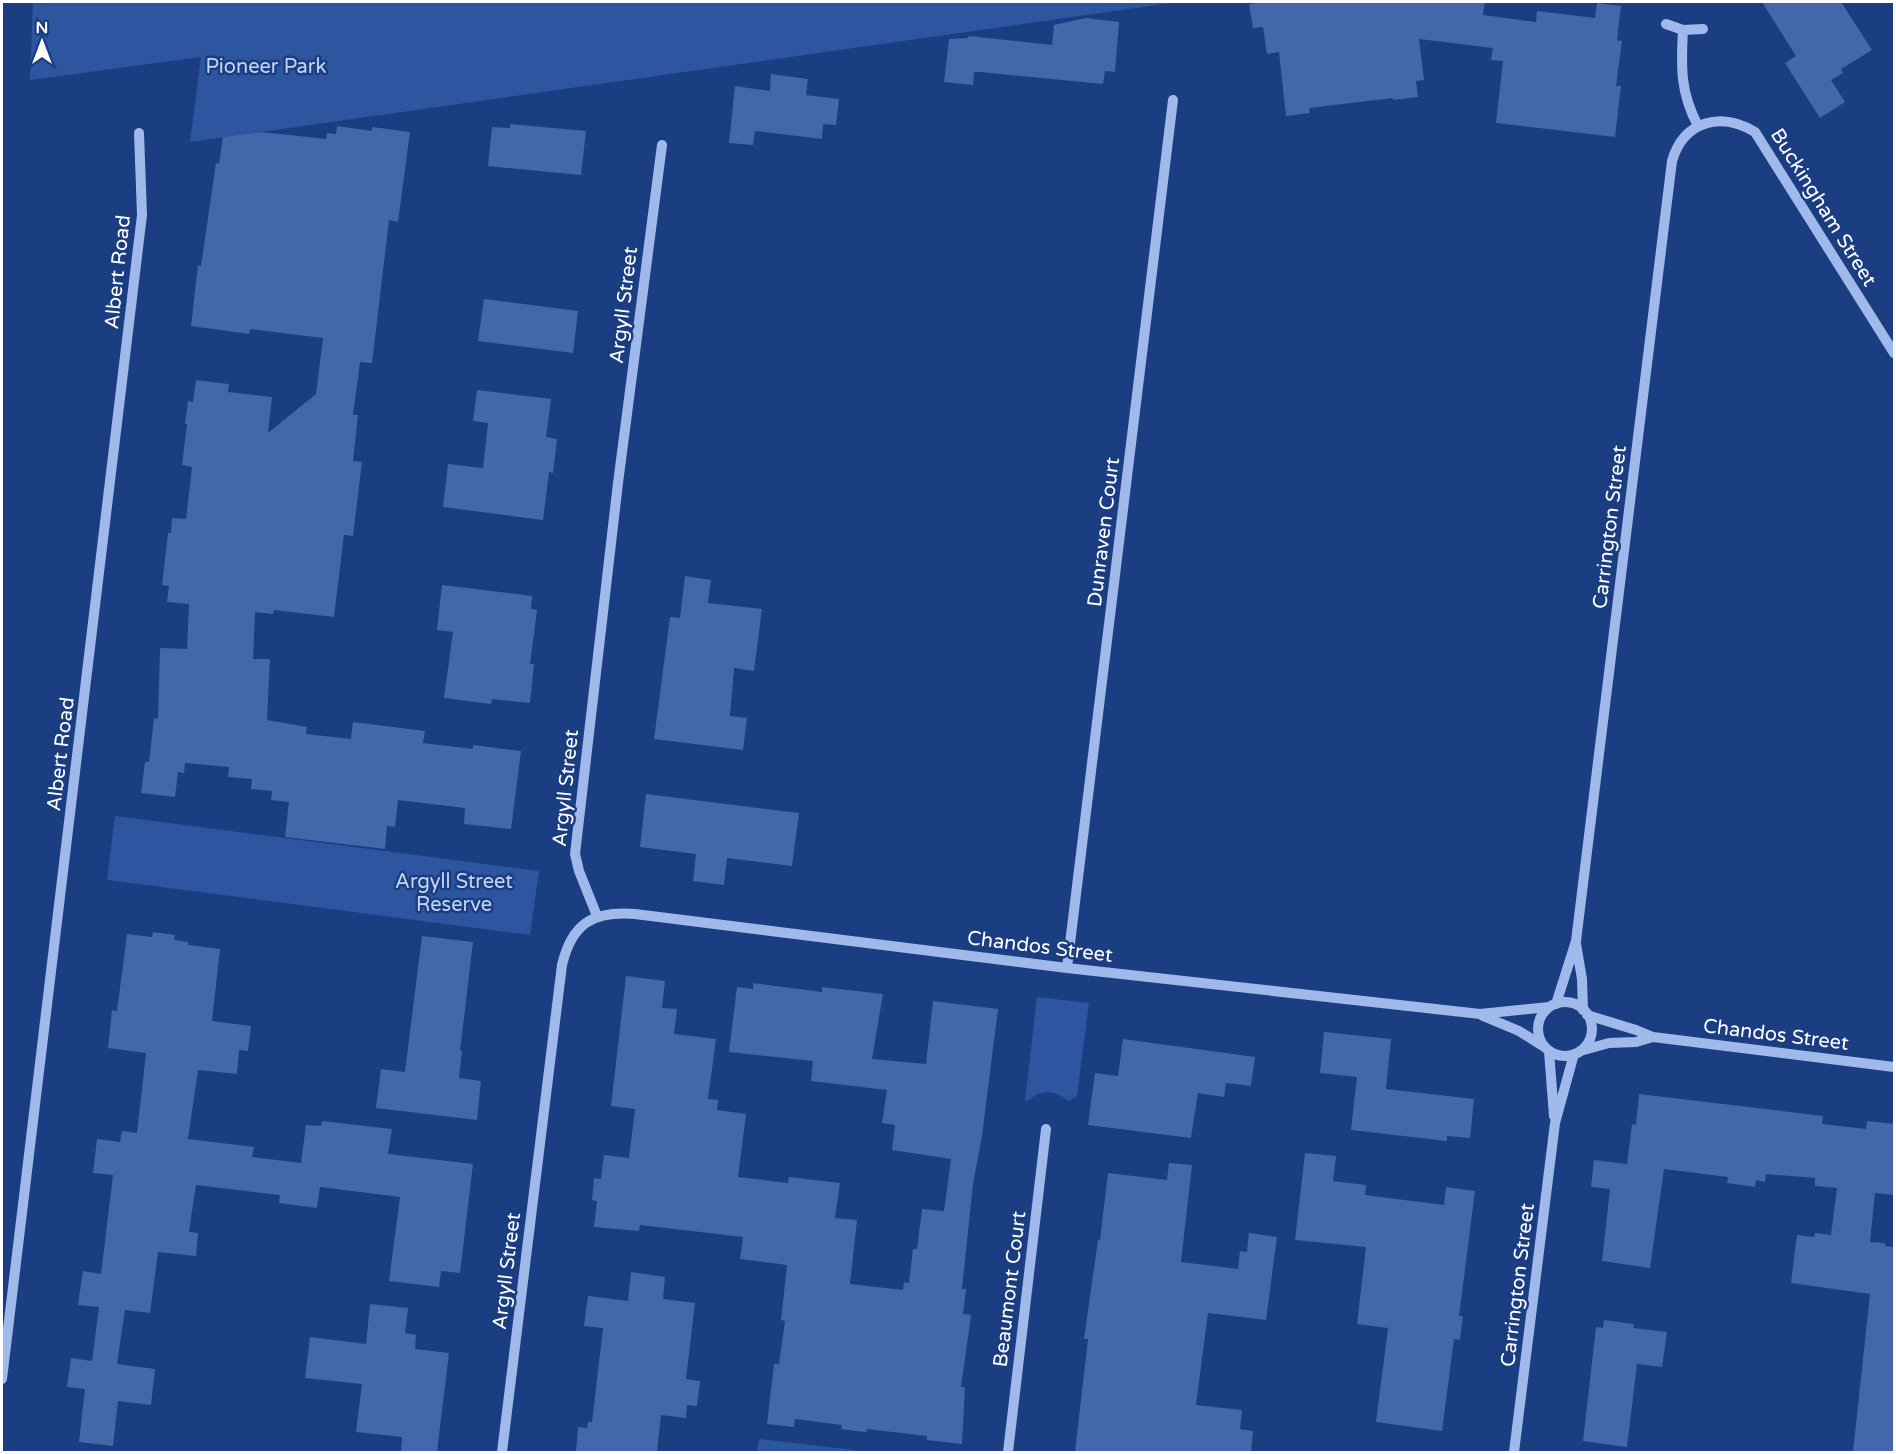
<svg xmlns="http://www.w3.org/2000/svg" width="1896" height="1454" font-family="'Varela Round',sans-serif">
<rect width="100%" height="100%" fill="#1b3d81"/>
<path fill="#2e55a0" d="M33,2h1145l-988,140 11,-85 -171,23z
M115,816l424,55 -9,64 -423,-55z
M1037,997l52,6 -12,93 -8,5c-14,-10 -26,-13 -40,-1h-4z
M759,1439l112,13h-114z"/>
<path fill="#4467ab" d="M1263,2h222l-2,13 53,7 1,-11 58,7 2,-15 24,3 -4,34 5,1 -6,45h5l-6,51 -119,-14 7,-62 -12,-1 2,-12 -74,-9 5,41 -8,1 2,16 -25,3v-2l-84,10 1,5 -24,3 -7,-64 -12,2 -4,-27 -10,1 -4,-24z
M1762,2h79l31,48 -31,19 2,4 -12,7 14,22 -25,16 -35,-55 11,-7z
M1086,18l33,4 -4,50 -10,-1 -2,13 -123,-12h-6l-1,13 -29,-3 5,-43 19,-1 1,-2 83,9 2,-20z
M771,74l37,5 -2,16 33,4 -3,26 -13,-1 -1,15 -67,-8 -2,14 -24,-2 6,-57 35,5z
M510,124l76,7 -5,44 -93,-9 4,-39 18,1z
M337,126l35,5v-4l38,5 -12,90 -9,-2 -17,143 -12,-1 -7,53h5l-5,46 9,1 -9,74 -9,-1 -10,82 -60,-7 -1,4 -18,-2 -2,47h17l-3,61 40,7 -1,7 45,5 2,-17 72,9 -2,12 50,6v-4l48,6 -10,78 -47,-5 1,-16 -67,-8 -3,27 -8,-1 -2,23 -100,-12 4,-35 -18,-2 1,-9 -21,-2 1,-10 -24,-2 1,-10 -44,-4 -1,10 -6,-1 -3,25 -34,-4 4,-31h4l5,-44 4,1 2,-71 27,1 2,-45 -22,-2 2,-16 -7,-1 6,-52h3l1,-15 14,1 6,-52 -10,-2 5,-41h-2l3,-23 5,1 3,-22 33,4 -1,8 44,5 -4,36 48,-39 7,-56 -73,-9 -1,5 -58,-8 7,-61 3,1 15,-103 3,1 4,-27 39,-5 64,7 1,-6 9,1z
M484,299l94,12 -5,42 -95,-12z
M477,390l74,9 -5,38 11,2 -4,34 -4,-1 -6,48 -100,-13 5,-43 35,4 5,-45 -15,-2z
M685,576l26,4 -3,23 54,6 -8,62 -20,-3 -4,48 17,2 -4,32 -89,-11 16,-122 10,1z
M442,585l90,11 -1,13 6,1 -7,54h4l-4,39 -38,-4 -1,5 -47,-6 9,-66 -16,-2z
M646,794l153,19 -7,53 -65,-8 -3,27 -31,-4 3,-27 -56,-7z
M153,932l22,3 -1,5 14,2v3l32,4 -8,72 39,5 -3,25 -9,-1 -2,24 -39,-4 -10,69 66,8 -2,10 49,6 5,-38 15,1 1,-5 70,8 -4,25 85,10 -13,109 -19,-2 -2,16 -50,-6 11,-84 -80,-10 -3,21 -38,-5 1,-8 -84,-10 -7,47 9,1 -2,23 -38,-4 -8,61 -25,-3 -8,54 38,5 -4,36 -33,-4 -5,45 -34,-4 6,-53 -18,-2 4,-29 21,3 7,-54 -21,-2 5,-34 18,3 12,-99 -20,-2 4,-34 23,3 2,-11 15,2 9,-80 -38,-5 4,-38 5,1 10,-77 25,3z
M422,936l51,6 -13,109h2l-3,27 22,3 -4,39 -101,-12 5,-39 24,3z
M626,976l39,5 -3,27 15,1 -3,25 42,5 -8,60 10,1 -1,10 29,4 -8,63 50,6 1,-6 51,6 -5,35 22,2 -7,64 53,6 1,-8 5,1 4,-34h4l5,-40 22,2 7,-52 -59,-9 3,-25 -13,-2 5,-33 -76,-9 2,-20 -84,-9 8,-65 16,2v-6l69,9v-5l61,7 -11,65 54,5 7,-63 65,8 -16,127 -9,48 -11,105h4l-3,25 8,1 -10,72h4l-3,57 -35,-4v-4l-60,-7v3l-11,-1 -15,-2 1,-4 -47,-6 -1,8 -27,-3 7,-60h5l6,-43 -4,-1 6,-55 -47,-6 3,-22 -103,-12 -1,6 -45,-4 3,-26 -5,-1 2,-22 7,1 3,-24 25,3 6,-49 -24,-3z
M1324,1032l67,7 -5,50 88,10 -4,39 -23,-2v5l-96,-11 6,-53 -37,-4z
M1123,1039l132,18 -4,29 -25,-3 -2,14 -26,-4 -7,45 -103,-13 7,-52 23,3z
M1639,1094l184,22 -1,8 44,5 1,-8 27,3v71l-19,-2 -5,49 15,1v3l9,1v205h-41l17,-158 -79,-11 6,-48 17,2 1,-4 16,2 6,-47 -22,-2v-8l-49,-4 -1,8 -9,-2 -1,7 -28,-4 1,-6 -64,-8 -14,99 -48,-7 8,-72 -19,-2 3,-27 33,4 5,-40 4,1z
M1305,1153l31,3 -3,25 33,4 -1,10 79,10 2,-18 29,4 -16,125h4l-3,24 -6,-1 -12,92 -66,-9 12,-94 -31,-4 9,-77 -71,-7z
M1169,1163l23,2 -11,97 57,7 2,-18 7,1 2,-19 28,4 -11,83 -58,-7 -12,92 46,5 -2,19 13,2 -2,21h-176l13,-113h-4l14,-99h2l8,-67 59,7z
M631,1272l34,5 -2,22 32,4 -9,76 14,2 -3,25 -10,-1 -1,13 -25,-3 -4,37h-81l2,-25 9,1 1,-6h4l11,-94 -19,-2 4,-30 40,5z
M370,1304l38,4 -3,25 11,2 -1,14 34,4 -12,99h-36l1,-15 -46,-5 6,-48 -57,-6 5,-41 56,7z
M1604,1320l30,4 -1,4 34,4 -5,35 -25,-3 -10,83 -44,-6 13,-114 7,1z"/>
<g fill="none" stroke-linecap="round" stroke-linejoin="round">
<path stroke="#9fb9ea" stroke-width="10" d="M1666,24l17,6 20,-1
M1683,30c-2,37 -3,62 15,96
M597,916l-18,-45 -4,-17 43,-371 44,-338
M1576,944l6,35 1,31
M1067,968l106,-868
M1538 1029a27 27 0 1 1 54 0a27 27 0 1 1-54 0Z
M1556,1004l20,-63 96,-780c12,-41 49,-49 83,-29l139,221
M1587,1015l49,15 17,7 241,30
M1483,1016l36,15 24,15
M1549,1051l5,65
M1580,1051l29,-8 27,-1 17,-5
M2,1379l140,-1164 -3,-82
M502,1452l60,-487c10,-42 31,-54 73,-51l432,54 413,46 69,-7
M1008,1452l38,-323
M1514,1452l41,-329 19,-69"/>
</g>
<g text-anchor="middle" stroke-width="5" stroke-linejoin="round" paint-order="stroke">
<g font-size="20" fill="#c3d6f8" stroke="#1b3d81">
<text x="266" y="73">Pioneer Park</text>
<text x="454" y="888">Argyll Street<tspan x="454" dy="23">Reserve</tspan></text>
</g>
<g font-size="20" fill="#fff" stroke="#1b3d81">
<text transform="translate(1824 207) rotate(58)" y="7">Buckingham Street</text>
<text transform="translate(117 272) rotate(-84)" y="7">Albert Road</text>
<text transform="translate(623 305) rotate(-83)" y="7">Argyll Street</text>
<text transform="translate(1609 527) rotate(-83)" y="7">Carrington Street</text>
<text transform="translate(1103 532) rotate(-83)" y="7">Dunraven Court</text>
<text transform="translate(60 754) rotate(-83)" y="7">Albert Road</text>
<text transform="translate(565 788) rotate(-84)" y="7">Argyll Street</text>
<text transform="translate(1040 946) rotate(7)" y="7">Chandos Street</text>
<text transform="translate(1776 1034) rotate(7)" y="7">Chandos Street</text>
<text transform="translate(506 1271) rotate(-83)" y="7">Argyll Street</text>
<text transform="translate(1517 1285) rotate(-83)" y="7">Carrington Street</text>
<text transform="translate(1009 1289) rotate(-83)" y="7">Beaumont Court</text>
</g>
</g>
<rect width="1896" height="1454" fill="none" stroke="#ffffff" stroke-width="6"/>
<g transform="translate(42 42)" stroke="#1b3d81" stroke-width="4.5" paint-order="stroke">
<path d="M0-4.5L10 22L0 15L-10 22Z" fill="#ffffff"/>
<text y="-9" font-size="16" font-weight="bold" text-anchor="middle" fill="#ffffff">N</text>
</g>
</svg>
